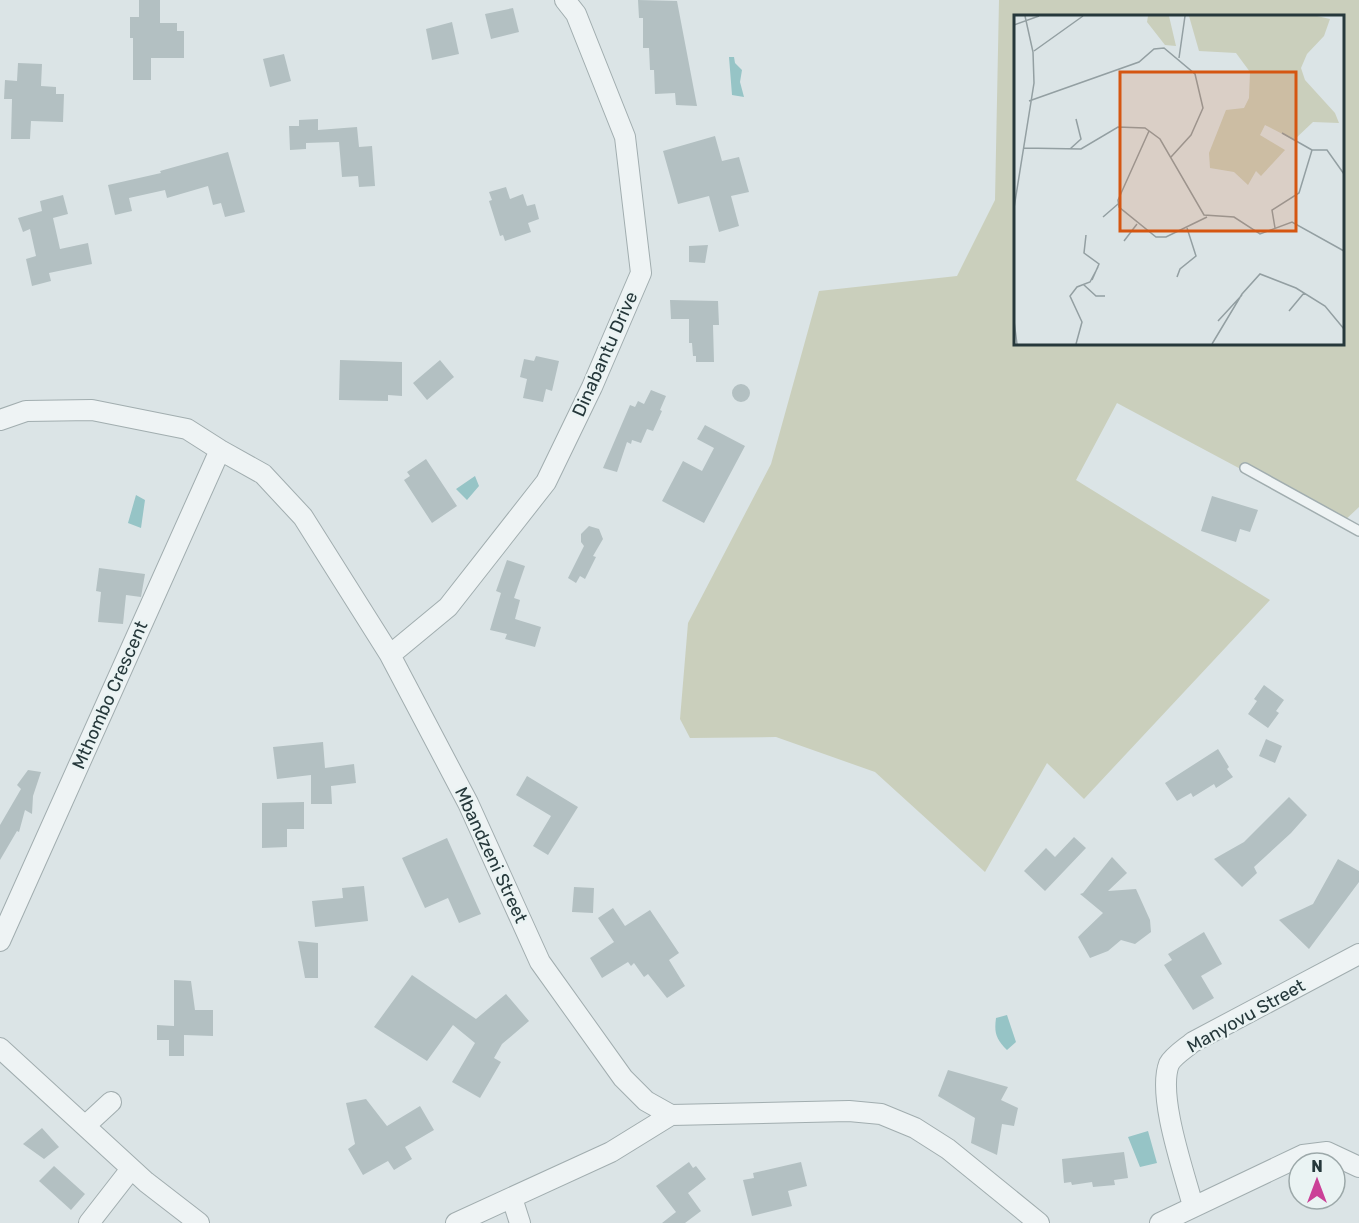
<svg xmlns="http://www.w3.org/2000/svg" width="1359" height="1223" font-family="Rubik,sans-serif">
<rect width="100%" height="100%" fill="#dbe4e6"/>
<path fill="#cacfbc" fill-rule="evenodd" d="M999,0h360v507l-17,16 -225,-120 -41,77 194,120 -186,199 -37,-36 -62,109 -110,-100 -99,-35 -86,1 -10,-19 8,-96 83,-159 48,-173 138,-15 38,-76zM1016,16h326v328h-326z"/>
<path fill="#96c4c6" d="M729,57h5l1,6 7,7 -2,12 4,15 -12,-2z
M475,476l4,10 -12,14 -11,-11z
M136,495l9,5 -4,28 -13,-5z
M1007,1015l9,27 -9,8c-11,-11 -13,-17 -11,-32z
M1148,1131l9,32 -17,4 -12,-30z"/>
<path fill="#b3c0c2" d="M139,0h21v23h17v8h7v27h-33v22h-18v-42h-3v-21h9z
M638,0l39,1 20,105 -21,-1 -1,-12 -20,1 -1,-24h-4l-1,-22h-6v-30h-4z
M513,8l6,24 -28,7 -6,-25z
M452,22l7,32 -27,6 -6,-31z
M284,54l7,27 -21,6 -7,-28z
M18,63l24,1 -1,22 15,1v7h8l-1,28 -32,-1 -1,18h-19l1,-40h-8l1,-19 12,1z
M318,119v11l39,-3 2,20 13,-1 3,40 -16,1 -1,-11 -16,1 -3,-35 -33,1v6l-16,1 -1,-24h10v-6z
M715,136l7,25 17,-4 10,35 -18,4 8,30 -20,6 -10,-36 -31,8 -15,-53z
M228,152l17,60 -20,5 -4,-14 -8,2 -5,-19 -41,12 -2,-8 -36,8 3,13 -17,4 -7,-30 53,-12 -1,-2z
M506,187l4,12 13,-5 4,12 8,-2 4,15 -11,4 3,9 -26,9 -2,-6 -3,1 -11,-35 3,-1 -3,-8z
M63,195l5,19 -15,4 7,31 28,-6 4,21 -43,9 2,8 -19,5 -6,-27 10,-3 -6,-27 -7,3 -5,-14 24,-7 -2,-10z
M708,245l-3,18 -16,-1v-16z
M670,300l48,1 1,24h-6l1,37h-18v-6h-3l-1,-13h-3v-24h-18z
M536,356l23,5 -7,30 -6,-2 -3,13 -20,-4 4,-19 -7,-2 4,-18 10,2z
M340,360l62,2v34l-14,-1v6l-49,-1z
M440,360l14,17 -27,23 -14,-17z
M732 393a9 9 0 1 1 18 0a9 9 0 1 1-18 0Z
M651,390l15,6 -6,14 2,1 -9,20 -6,-2 -6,14 -9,-3 -1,4 -4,-2 -10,30 -14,-4 27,-63 5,2 3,-6 6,3z
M705,425l40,21 -41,77 -42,-22 21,-40 19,10 12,-23 -17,-9z
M426,459l31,47 -25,17 -28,-43 6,-4 -3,-4z
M1212,496l46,14 -8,22 -10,-3 -4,13 -35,-11z
M589,526l10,3 4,10 -10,17 3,1 -11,22 -5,-3 -4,7 -8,-5 16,-32 -3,-4v-8z
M507,560l18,6 -11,32 6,2 -5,19 26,8 -6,20 -30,-8 2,-5 -17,-4 11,-37 -5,-2z
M99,568l46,6 -4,23 -15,-2 -3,29 -25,-2 3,-30 -5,-1z
M1264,685l20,15 -8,11 3,2 -11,15 -20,-14 9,-13 -3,-2z
M1266,739l16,7 -7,17 -16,-7z
M323,742l2,26 29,-4 2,19 -25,3 1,18h-21v-29l-34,4 -4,-32z
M1218,749l11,18 -2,2 6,8 -17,11 -2,-4 -21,13 -2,-4 -14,8 -12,-18z
M28,770l13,2 -8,24 -1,18 -7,-4 -6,22 -2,-1 -17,29v-35l21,-36 -4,-4z
M527,776l51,31 -30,48 -15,-9 18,-30 -35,-21z
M1289,797l18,18 -16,18 -37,34 3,6 -15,14 -28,-28 30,-17z
M304,802v27h-17v18l-25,1v-45z
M1074,837l12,11 -41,43 -21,-20 22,-23 9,9z
M447,838l34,76 -22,9 -11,-25 -23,10 -23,-50z
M1112,857l15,16 -19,18 28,-2 14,31 1,12 -16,12 -14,-4 -13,11 -18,7 -12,-21 25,-24 -23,-19 3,-1z
M1338,859l21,12v11l-50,67 -30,-29 34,-16z
M364,886l4,35 -53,6 -3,-26 31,-3 -1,-10z
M574,887l20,1 -1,25 -21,-1z
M613,908l12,18 25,-16 29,43 -10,7 16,26 -18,12 -19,-24 -4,3 -10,-14 -3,3 -3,-4 -26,16 -12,-20 24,-16 -16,-24z
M1204,932l18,32 -21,12 13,22 -21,12 -29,-45 8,-5 -4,-6z
M298,941l20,2v35h-13z
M412,975l64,44 30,-25 23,27 -27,23 -8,14 7,4 -21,36 -28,-16 23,-39 -22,-18 -26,36 -53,-34z
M174,980l17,1 4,29h18v26l-29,-1v21h-15v-16h-12v-15l17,1z
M948,1070l60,17 -7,13 17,8 -4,18 -12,-2 -5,31 -26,-12 4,-25 -37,-22z
M366,1099l21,27 33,-20 14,24 -29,17 7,12 -18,11 -6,-9 -25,14 -15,-26 7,-5 -9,-41z
M42,1128l17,19 -15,12 -21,-15z
M1124,1152l4,26 -14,2 1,5 -22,2 -1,-5 -20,3 -1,-3 -7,1 -2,-24z
M689,1162l4,6 3,-2 10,13 -18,14 13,18 -16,12h-23l14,-11 -20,-26z
M801,1162l6,24 -19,5 4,15 -40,10 -9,-36 11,-2 -1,-5z
M54,1166l31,28 -14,16 -32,-29z"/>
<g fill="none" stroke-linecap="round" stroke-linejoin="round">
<g stroke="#a1adaf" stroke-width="12">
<path id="service" d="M1245,468l114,63"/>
</g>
<g stroke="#a1adaf" stroke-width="22">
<path id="minor" d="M0,420l26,-9 66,-1 95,19 33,21 43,24 40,43 87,138 78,148 72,159 83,116 23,23 25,14 178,-4 32,3 34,14 33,21 91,74
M390,655l58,-48 98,-125 46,-95 49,-114 -16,-136 -49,-123 -11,-14
M0,941l220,-491
M0,1048l146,134 53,41
M85,1126l26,-24
M512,1198l8,25
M1193,1206c-9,-34 -36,-110 -24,-142 4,-8 17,-16 24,-22l166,-88
M89,1223l42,-54
M456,1223l155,-71 60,-37
M1160,1223l143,-68 24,-3 32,15"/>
</g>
<use href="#service" stroke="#eef3f4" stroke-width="9"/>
<use href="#minor" stroke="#eef3f4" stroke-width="20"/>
</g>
<g text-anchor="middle" stroke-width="4.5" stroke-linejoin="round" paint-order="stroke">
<g font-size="18" fill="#26383b" stroke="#eaf3f3">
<text transform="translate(605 354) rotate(-66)" y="6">Dinabantu Drive</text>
<text transform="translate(110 695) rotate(-66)" y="6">Mthombo Crescent</text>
<text transform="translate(491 855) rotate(65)" y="6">Mbandzeni Street</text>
<text transform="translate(1246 1016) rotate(-29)" y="6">Manyovu Street</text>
</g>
</g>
<g transform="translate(1014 15)">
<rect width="330" height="330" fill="#dbe4e6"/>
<path d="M134,1h21l7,30 -11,-1 -18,-23zM175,1h128l13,3 -6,17 -17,18 -6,14 4,12 30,33 4,10 -26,-1 -19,18 -29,-15 -5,10 25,15 -24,26 -5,-5 -8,14 -14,-13 -24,-4 -1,-15 17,-43 18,-2 5,-10 1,-26 -14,-19 -37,-2z" fill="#cacfbc"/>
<path fill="none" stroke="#939fa2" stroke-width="1.5" d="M0,10l25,-9M20,36l49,-35M165,43l6,-42M15,86l110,-39 15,-13 10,-1 31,26 8,34 -12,27 -20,22M135,116l-31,69 1,7 37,30h10l41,-20M268,118l30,17M9,133l58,1 37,-22 27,1 15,11 44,76 30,2 26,17 32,-12 52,29M56,134l11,-10 -5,-20M0,193l20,-125 -1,-31 -8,-36M89,202l15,-13M261,213l-3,-18 27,-17 13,-43h15l17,24M72,220l-2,18 15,11 -7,16M110,226l13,-17M163,262l3,-8 16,-13 -9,-28M70,270l12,11h9M275,296l15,-18M0,306l3,23M204,306l24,-26M62,329l6,-22 -12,-26 7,-9 13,-5 8,-15M198,329l30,-50 18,-20 36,14 29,18 19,23"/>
<path fill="#d55611" fill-opacity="0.15" stroke="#d55611" stroke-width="3" d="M106,57h176v159h-176z"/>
<rect width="330" height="330" fill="none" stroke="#26383b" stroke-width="3"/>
</g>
<g transform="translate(1317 1181)"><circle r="28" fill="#eaf3f3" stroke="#9ca8a9" stroke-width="1.5"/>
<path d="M0-4.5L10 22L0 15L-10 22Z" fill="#cb4097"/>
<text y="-9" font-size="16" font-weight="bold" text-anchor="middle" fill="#26383b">N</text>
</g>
</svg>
